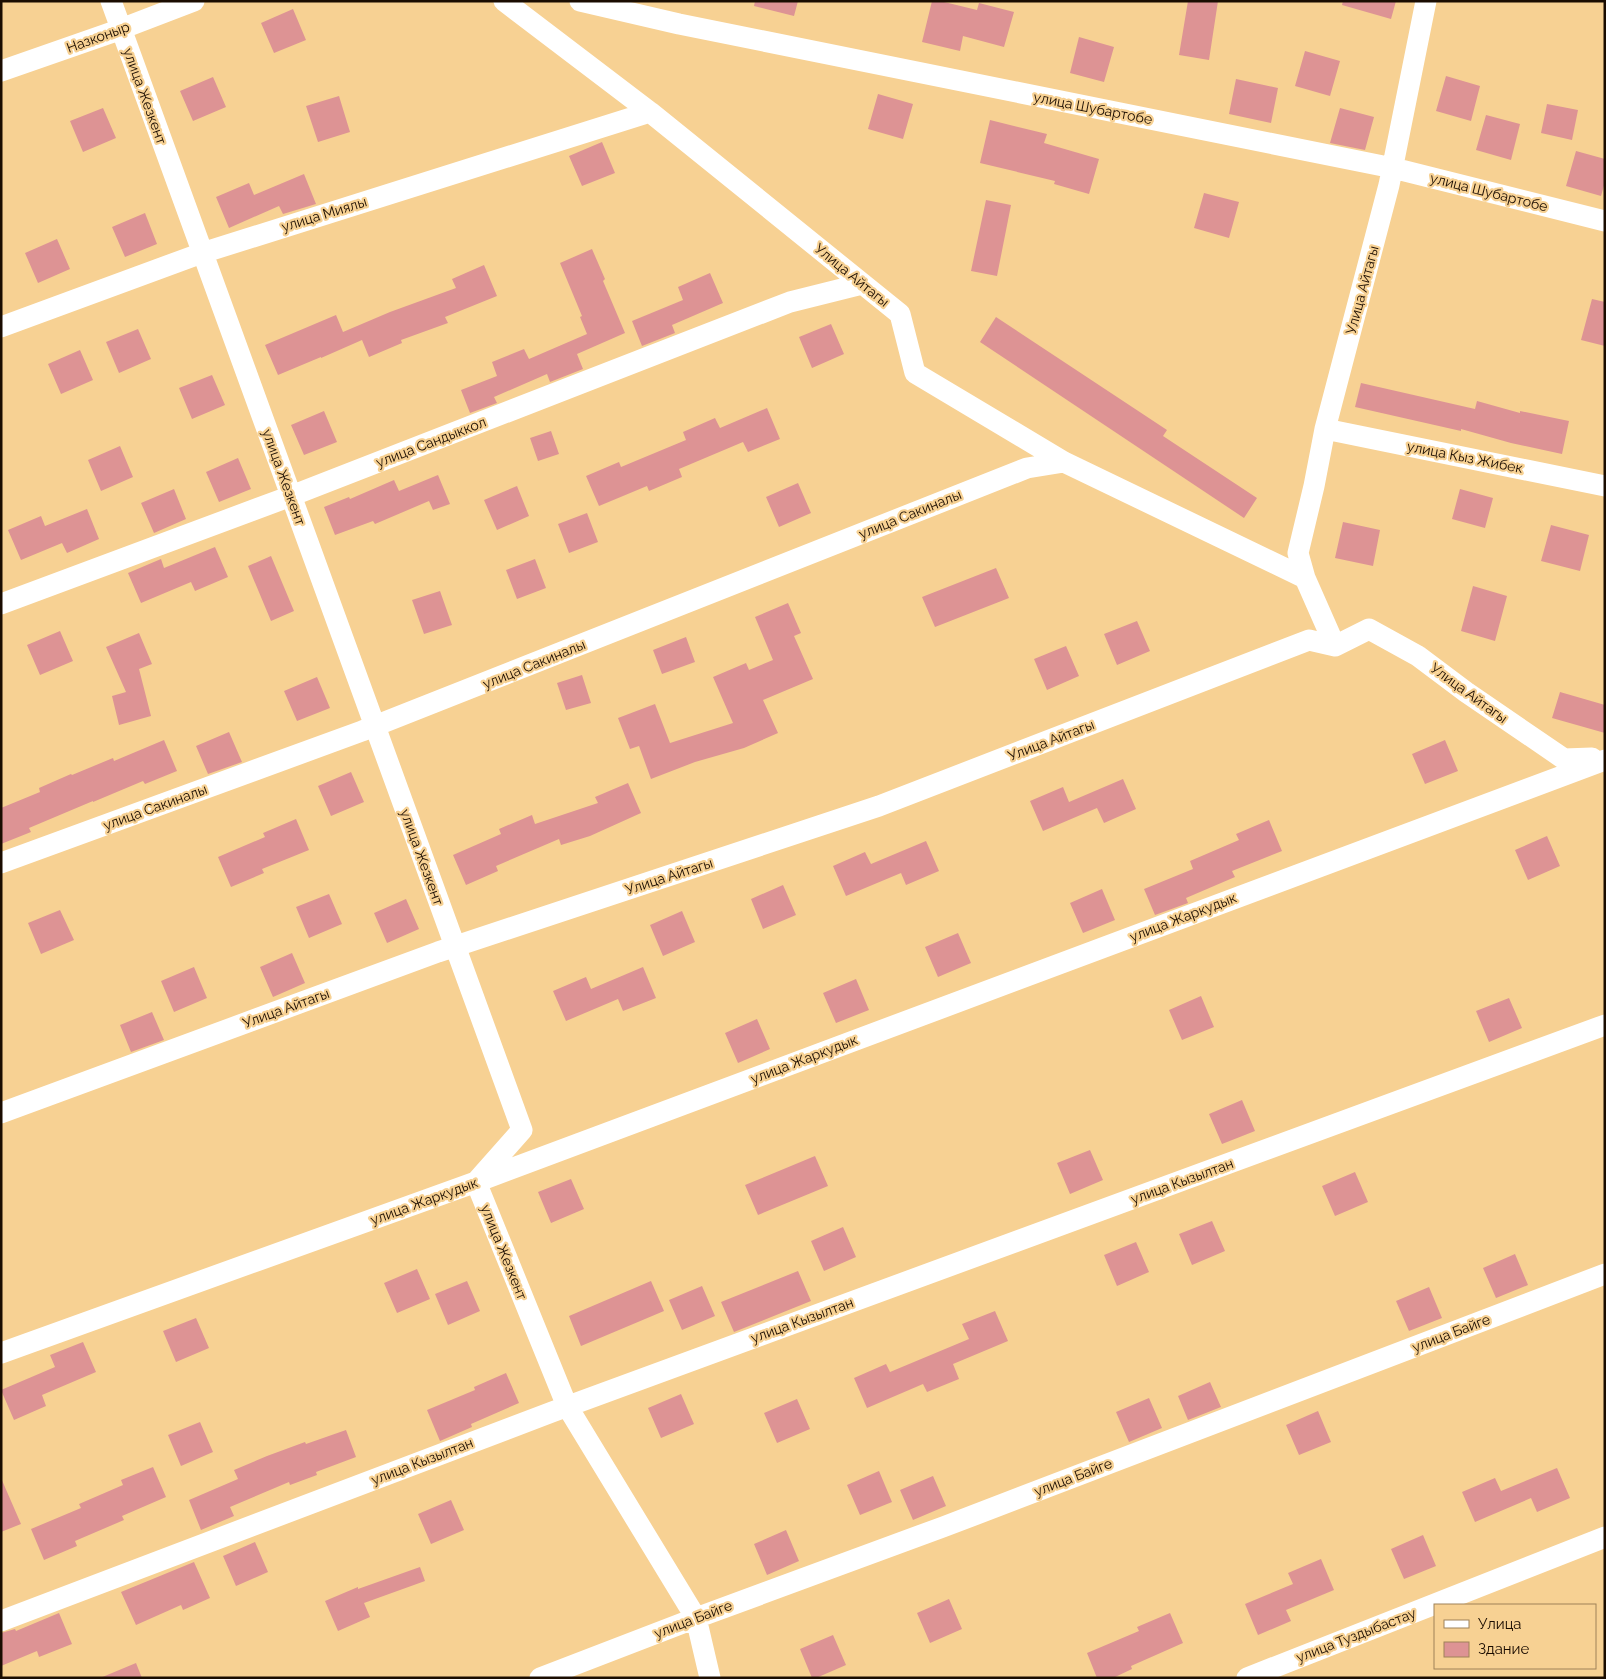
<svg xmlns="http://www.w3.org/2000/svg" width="1606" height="1679" font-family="Raleway,sans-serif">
<rect width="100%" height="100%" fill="#f7d193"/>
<path fill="#dd9394" d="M755,1h43l-4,15 -40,-10z
M932,1h8l37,9 2,-7 35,9 -10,35 -41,-11 -3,15 -38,-9z
M1188,1h30l-9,59 -30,-5z
M1343,1h53l-5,18 -49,-14z
M293,9l13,31 -32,13 -13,-30z
M1079,37l35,10 -10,35 -34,-9z
M1305,51l35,10 -10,35 -35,-10z
M1446,76l34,10 -9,35 -35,-10z
M213,77l13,30 -33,14 -13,-30z
M1236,79l42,9 -7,35 -42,-9z
M878,94l35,10 -10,35 -35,-10z
M339,96l11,36 -32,10 -12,-36z
M1547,104l31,6 -6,30 -31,-7z
M103,108l13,30 -33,14 -13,-31z
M1340,108l34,9 -9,33 -35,-7z
M1486,115l34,9 -9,36 -35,-10z
M990,120l57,14 -3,9 55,16 -10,35 -35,-10 1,-3 -75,-18z
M602,142l13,31 -33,13 -13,-30z
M1576,151l29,8v23l-4,14 -35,-10z
M304,174l12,30 -33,10 -4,-8 -50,22 -13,-31 33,-14 5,12z
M1204,193l35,9 -10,36 -35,-10z
M986,200l25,5 -14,71 -26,-5z
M145,213l12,31 -32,13 -13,-30z
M57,239l13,30 -32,14 -13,-30z
M592,249l13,30 -2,2 22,52 -48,21 6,15 -33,13 -3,-8 -53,23 3,6 -27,10 -9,-23 36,-14 -5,-14 32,-13 5,10 58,-25 -7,-17 2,-1 -22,-53z
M484,265l13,31 -52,21 3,6 -47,17 1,3 -33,14 -7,-17 -41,18v-1l-43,18 -13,-30 71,-30 7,17 47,-20 66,-24 -4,-9z
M710,273l13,30 -51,22 3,8 -33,13 -10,-25 51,-21 -5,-13z
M1592,299l13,3v44l-24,-6z
M996,317l171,113 -4,6 94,62 -13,20 -264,-176z
M831,324l13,30 -32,14 -13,-31z
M138,329l13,30 -32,14 -13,-31z
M80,350l13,30 -32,14 -13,-30z
M212,375l13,30 -33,14 -13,-31z
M1361,383l114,26 2,-8 43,12v-2l49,10 -7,33 -51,-11 -50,-14v2l-106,-24z
M767,408l13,31 -32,13 -5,-10 -64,27 3,8 -33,14 -2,-5 -48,20 -13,-30 33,-14 2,5 65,-27 -3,-8 32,-14 5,10z
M324,411l13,31 -33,13 -13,-30z
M551,431l8,23 -21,7 -8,-23z
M120,446l13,31 -32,14 -13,-31z
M238,458l13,31 -32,13 -13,-30z
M438,475l12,29 -17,6 -4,-9 -54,23 -2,-3 -38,14 -11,-28 25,-10 1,2 44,-19 5,11z
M798,483l13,30 -32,14 -13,-30z
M517,486l12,30 -32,14 -13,-30z
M174,489l12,30 -32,14 -13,-30z
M1460,489l33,9 -8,30 -33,-9z
M87,509l12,30 -32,14 -5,-10 -41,17 -13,-30 33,-14 4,10z
M587,513l11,29 -29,11 -11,-29z
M1343,522l37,8 -7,36 -38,-8z
M1551,525l38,10 -9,36 -39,-10z
M215,547l13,30 -33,14 -4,-9 -50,21 -13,-30 33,-14 3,9z
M271,556l23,55 -23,10 -23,-55z
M535,559l11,29 -29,11 -11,-29z
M996,568l13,30 -74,29 -13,-30z
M1473,586l34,10 -12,45 -34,-10z
M440,591l12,34 -28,9 -12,-34z
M788,603l13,30 -7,3 19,43 -50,21 15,33 -34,15 -49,14 -44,17 -12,-33 -9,3 -12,-31 37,-14 15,39 63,-20 -20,-46 33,-14 3,7 24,-10 -18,-43z
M1137,621l13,30 -33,14 -13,-31z
M60,631l13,30 -33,14 -13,-30z
M139,633l13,31 -13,5 12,47 -32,9 -7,-29 14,-4 -20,-45z
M686,637l9,25 -33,12 -9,-24z
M1066,646l13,30 -32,14 -13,-31z
M582,675l9,28 -25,7 -9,-27z
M317,677l13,31 -33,13 -13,-30z
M1560,692l45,13v28l-53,-15z
M229,732l13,30 -34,12 -12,-28z
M164,740l13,31 -32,13 -2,-3 -50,21v-1l-64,27 2,4 -30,12v-36l39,-16 -1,-4 32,-14 1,1 41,-17 1,3z
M1445,740l13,31 -33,13 -13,-30z
M351,772l13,30 -33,14 -13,-30z
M1123,779l13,30 -32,14 -7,-15 -54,23 -13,-30 33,-14 6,15z
M628,783l13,30 -51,23 -29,9 -2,-6 -63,27 2,5 -32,14 -13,-30 48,-21 -2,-5 33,-14 3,9 63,-21 -3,-6z
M296,819l13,31 -47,19 2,4 -33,14 -13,-30 47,-20 -2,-4z
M1269,820l13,31 -50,20 3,6 -49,21 2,5 -33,12 -11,-26 49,-20 -3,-8 49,-21 -3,-6z
M1547,836l13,30 -32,14 -13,-30z
M926,841l13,30 -33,14 -5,-12 -55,23 -13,-30 32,-14 6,12z
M783,885l13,30 -33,14 -12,-30z
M1102,889l13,31 -32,13 -13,-30z
M329,894l13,30 -33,14 -13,-31z
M406,899l13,30 -32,14 -13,-30z
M60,910l14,30 -33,14 -13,-31z
M682,911l13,31 -32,14 -13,-31z
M958,933l13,30 -33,14 -13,-30z
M292,953l13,30 -32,14 -13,-30z
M194,967l13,31 -33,14 -13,-31z
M643,967l13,31 -33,13 -5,-12 -52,22 -13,-30 33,-14 5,12z
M856,979l13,31 -33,13 -13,-30z
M1201,996l13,31 -32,13 -13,-30z
M1509,998l13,30 -33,14 -13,-31z
M152,1012l12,28 -33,12 -11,-27z
M757,1019l13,30 -32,14 -13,-30z
M1242,1100l13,31 -33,13 -13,-30z
M1090,1150l13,30 -33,14 -13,-31z
M815,1156l13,30 -70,29 -13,-30z
M1355,1172l13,30 -33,14 -13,-30z
M571,1179l13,30 -33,14 -13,-31z
M1212,1221l13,30 -33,14 -13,-31z
M843,1227l13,30 -32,14 -13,-30z
M1136,1242l13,30 -32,14 -13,-31z
M1515,1254l13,31 -32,13 -13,-30z
M417,1269l13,30 -33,14 -13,-30z
M798,1271l13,30 -77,31 -13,-30z
M467,1281l13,30 -32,14 -13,-31z
M651,1281l13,30 -83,35 -12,-30z
M702,1286l13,30 -33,14 -13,-30z
M1429,1287l13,31 -33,13 -13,-30z
M995,1311l13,30 -55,23 6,15 -32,13 -4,-8 -56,24 -13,-30 32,-14 4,8 79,-33 -7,-15z
M196,1318l13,30 -33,14 -13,-31z
M83,1342l13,30 -54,23 4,11 -32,14 -13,-30 54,-23 -5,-12z
M506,1373l13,30 -48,21 1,3 -32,14 -13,-31 48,-20 -1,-3z
M1210,1382l11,25 -33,13 -10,-24z
M681,1394l13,30 -33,14 -13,-30z
M1149,1398l13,30 -33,14 -13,-30z
M797,1399l13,30 -33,14 -13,-30z
M1318,1411l13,31 -32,13 -13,-30z
M200,1422l13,30 -32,14 -13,-31z
M346,1430l10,27 -40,15 1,3 -27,10 -1,-3 -59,25 4,9 -33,14 -12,-30 49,-21 -4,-9 33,-14 38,-14 1,2z
M153,1467l13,30 -44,19 2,4 -49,21 2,5 -33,14 -13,-31 50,-21 -2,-4 44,-19 -2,-5z
M1557,1468l13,30 -33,14 -6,-14 -56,24 -13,-30 33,-14 6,13z
M879,1471l13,31 -32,13 -13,-30z
M933,1476l13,30 -33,14 -13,-30z
M1,1478l20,46 -20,8z
M451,1500l13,30 -33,14 -13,-30z
M786,1530l13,31 -32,14 -13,-31z
M1423,1535l13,31 -32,13 -13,-30z
M255,1542l13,30 -32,14 -13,-30z
M1321,1559l13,31 -48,20 5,11 -33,14 -13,-31 48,-20 -5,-11z
M194,1562l16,36 -27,12 -2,-5 -45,20 -15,-33z
M420,1567l5,14 -61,22 6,14 -32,14 -13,-30 33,-14v2z
M949,1599l13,30 -32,14 -13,-30z
M59,1613l13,31 -33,13 -2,-6 -36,15v-33l14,-4 1,2z
M1170,1613l13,30 -52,23 1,3 -19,9h-16l-10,-25 52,-22 -2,-4z
M833,1635l13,30 -30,13h-4l-12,-29z
M136,1663l6,15h-42z"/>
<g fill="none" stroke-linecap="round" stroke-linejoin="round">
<path stroke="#fff" stroke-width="21" d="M111,1l411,1129 -46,52 91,224 129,212 14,60
M504,1l146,111 250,202 15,59 149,89 241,116
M580,1l99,23 714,144 212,53
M1426,1l-37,184 -64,244 -11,57 -16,67 7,25 30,68 34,-17 49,27 48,36 98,67 28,-1
M1,71l112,-39 81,-31
M1,327l201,-74 448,-141
M1325,429l280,57
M1,604l290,-108 499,-194 72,-18
M1,863l361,-132 665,-263 37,-6
M1,1113l437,-161 441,-146 430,-166 26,6
M1,1353l475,-171 1129,-422
M1,1621l551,-209 1053,-387
M540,1678l156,-60 247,-91 662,-253
M1247,1678l358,-141"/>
</g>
<g text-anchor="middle" stroke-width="4.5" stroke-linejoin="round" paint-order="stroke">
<g font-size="14" fill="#1a0c00" stroke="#f7d193">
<text transform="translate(98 37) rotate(-20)" y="5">Назконыр</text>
<text transform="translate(145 96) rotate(70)" y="5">улица Жезкент</text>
<text transform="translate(1093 108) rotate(11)" y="5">улица Шубартобе</text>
<text transform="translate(1489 192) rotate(14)" y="5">улица Шубартобе</text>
<text transform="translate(324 214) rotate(-17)" y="5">улица Миялы</text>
<text transform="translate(852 275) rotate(39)" y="5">Улица Айтагы</text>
<text transform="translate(1362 290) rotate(-75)" y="5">Улица Айтагы</text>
<text transform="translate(431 442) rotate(-21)" y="5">улица Сандыккол</text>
<text transform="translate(1465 457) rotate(11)" y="5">улица Кыз Жибек</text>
<text transform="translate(284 477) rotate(70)" y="5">улица Жезкент</text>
<text transform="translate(910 514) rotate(-22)" y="5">улица Сакиналы</text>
<text transform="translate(534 664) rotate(-22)" y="5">улица Сакиналы</text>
<text transform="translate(1469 693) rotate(36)" y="5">Улица Айтагы</text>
<text transform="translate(1051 740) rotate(-21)" y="5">Улица Айтагы</text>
<text transform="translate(155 807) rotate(-20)" y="5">улица Сакиналы</text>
<text transform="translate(422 857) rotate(70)" y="5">улица Жезкент</text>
<text transform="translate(669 876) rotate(-18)" y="5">Улица Айтагы</text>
<text transform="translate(1183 917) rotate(-21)" y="5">улица Жаркудык</text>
<text transform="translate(286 1008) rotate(-20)" y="5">Улица Айтагы</text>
<text transform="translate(804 1059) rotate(-21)" y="5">улица Жаркудык</text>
<text transform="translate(1182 1181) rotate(-20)" y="5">улица Кызылтан</text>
<text transform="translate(424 1201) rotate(-20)" y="5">улица Жаркудык</text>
<text transform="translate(504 1252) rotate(68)" y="5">улица Жезкент</text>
<text transform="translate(802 1320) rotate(-20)" y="5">улица Кызылтан</text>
<text transform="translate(1451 1333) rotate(-21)" y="5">улица Байге</text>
<text transform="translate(422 1461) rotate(-21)" y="5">улица Кызылтан</text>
<text transform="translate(1073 1477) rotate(-21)" y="5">улица Байге</text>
<text transform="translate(693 1619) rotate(-21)" y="5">улица Байге</text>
<text transform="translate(1356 1635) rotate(-21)" y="5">улица Туздыбастау</text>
</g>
</g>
<rect width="1606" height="1679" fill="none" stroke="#1a0c00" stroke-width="5"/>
<rect x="1434" y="1604" width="162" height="65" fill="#f7d193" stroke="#9f8258"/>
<rect x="1444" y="1620" width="25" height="8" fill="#ffffff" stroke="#9f8258"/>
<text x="1478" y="1629" font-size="15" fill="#1a0c00">Улица</text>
<rect x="1444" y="1642" width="25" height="15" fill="#dd9394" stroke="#9f8258"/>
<text x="1478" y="1654" font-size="15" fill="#1a0c00">Здание</text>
</svg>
